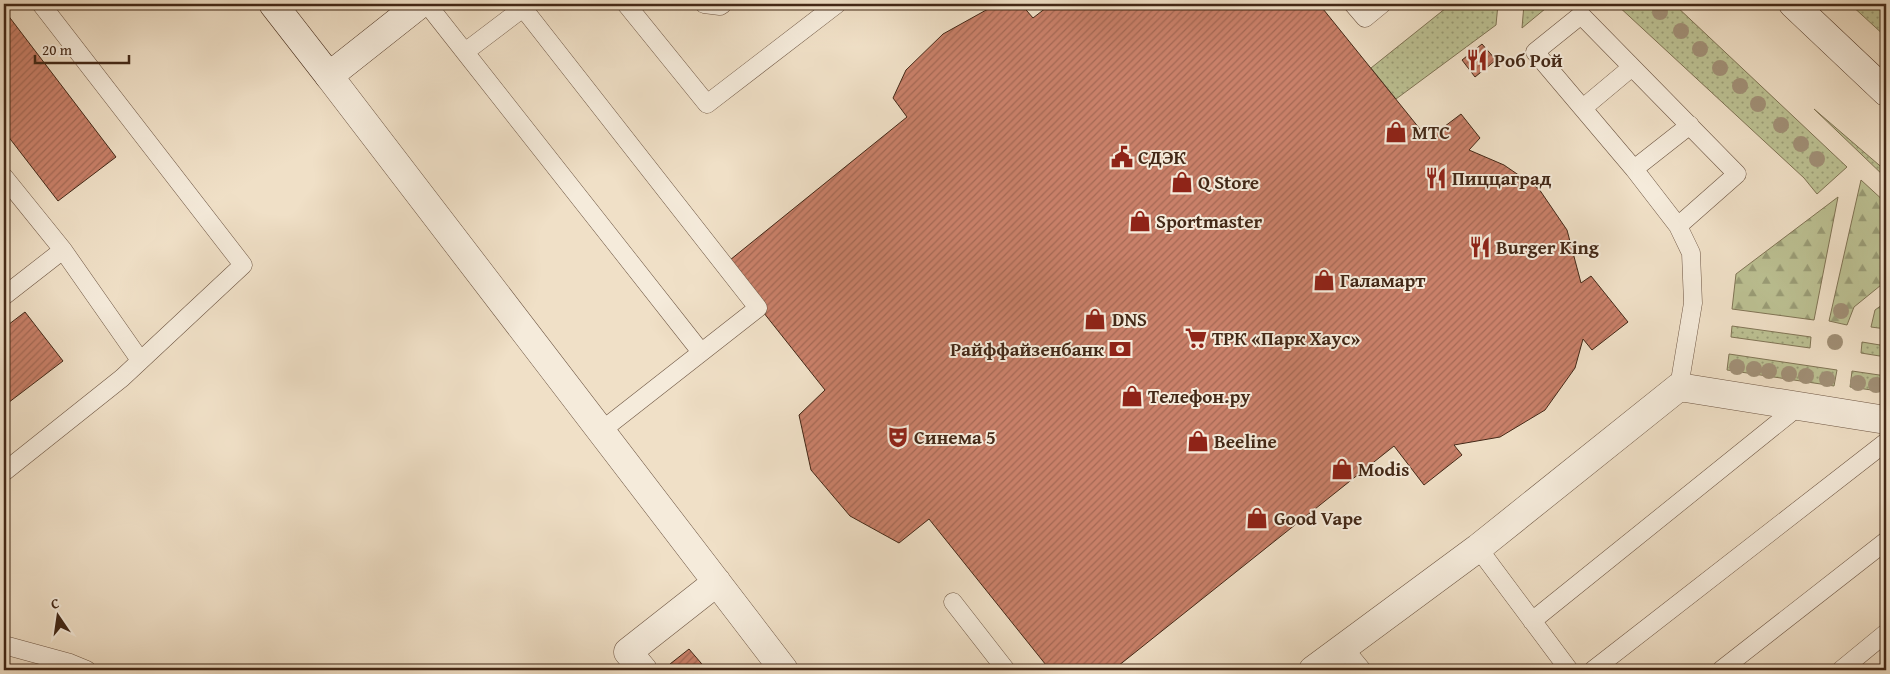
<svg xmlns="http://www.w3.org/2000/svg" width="1890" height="674" font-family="'Gentium Book Plus',serif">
<defs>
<pattern id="grass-dots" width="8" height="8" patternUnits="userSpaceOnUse" patternTransform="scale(1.25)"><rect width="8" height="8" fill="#bcc193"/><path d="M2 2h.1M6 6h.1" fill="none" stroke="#9a9d77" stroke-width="1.8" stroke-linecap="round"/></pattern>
<pattern id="forest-firs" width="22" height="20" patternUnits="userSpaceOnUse" patternTransform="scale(1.25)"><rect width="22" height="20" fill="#bcc193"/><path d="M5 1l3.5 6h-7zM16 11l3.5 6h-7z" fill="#9a9d77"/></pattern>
<pattern id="building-hatch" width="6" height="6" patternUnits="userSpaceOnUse" patternTransform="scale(1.25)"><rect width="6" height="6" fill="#c98069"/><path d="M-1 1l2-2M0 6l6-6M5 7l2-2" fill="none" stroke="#a56955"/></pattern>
</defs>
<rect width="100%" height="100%" fill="#f0e0c7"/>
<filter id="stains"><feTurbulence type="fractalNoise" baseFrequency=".004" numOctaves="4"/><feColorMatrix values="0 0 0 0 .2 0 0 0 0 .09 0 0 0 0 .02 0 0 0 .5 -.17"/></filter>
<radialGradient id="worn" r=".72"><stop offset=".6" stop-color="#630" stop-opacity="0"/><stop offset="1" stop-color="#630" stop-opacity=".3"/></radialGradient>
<path fill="url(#grass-dots)" stroke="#807455" d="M1451,4h47l-2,21 -100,74 -25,-31z
M1524,4h27l-29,24z
M1616,4h58l173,163 -30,27 -13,-16z
M1850,4h30l6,5v28z
M1814,109l72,62v7z
M1732,326l79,11 -1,11 -79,-11z
M1862,342l24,4v11l-25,-4z
M1729,354l108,16 -3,16 -107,-16z
M1852,371l34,5v16l-36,-5z"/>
<path fill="url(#forest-firs)" stroke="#807455" d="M1861,180l25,23v78l-32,26 -7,18 -18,-4z
M1838,197l-24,123 -82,-11 4,-35z
M1886,302v27l-15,-2 4,-17z"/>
<path fill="url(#building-hatch)" stroke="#432817" d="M1009,4h12l12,14 18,-14h268l109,135 33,-25 19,24 -11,12 35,15 35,24 28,41 14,53 10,-7 37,46 -36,28 -9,-11 -8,29 -30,42 -45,27 -46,8 8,10 -38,30 -30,-39 -281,224h-63l-121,-151 -30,24 -49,-27 -39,-46 -12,-55 26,-25 -100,-126 182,-147 -14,-19 13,-28 37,-36 45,-25z
M4,10l112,147 -58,44 -54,-70z
M1482,44l14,16 -21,17 -13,-17z
M25,312l38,49 -59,45v-78z
M689,649l18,21h-32l-5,-6z"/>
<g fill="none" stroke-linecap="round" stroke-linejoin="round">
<g stroke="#6e5643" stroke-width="19">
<path id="lane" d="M427,4l274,348
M626,4l81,100 130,-100
M704,4l16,2 3,-2
M1353,4l12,14 17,-14
M1581,15l156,159 -59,52 -44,-57 -99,-117z
M465,52l58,-44 235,300 -157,123
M1583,108l49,-41
M1634,169l56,-44
M4,177l59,73 77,110
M1678,226l13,27 2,50 -14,84
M4,296l59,-46
M4,472l118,-94 121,-113 -202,-261
M1478,548l91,122
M953,602l53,68
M1532,621l267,-215
M4,645l66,18 17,7
M1343,647l19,23
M1593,670l293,-228
M1721,670l165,-129
M1841,670l45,-37"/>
</g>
<g stroke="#6e5643" stroke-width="29">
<path id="street" d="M329,76l455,594
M643,670l-15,-18 89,-70
M1313,670l165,-122 201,-161 207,33"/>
</g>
<g stroke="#432817" stroke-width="29">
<path id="secondary" d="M273,4l56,72 91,-72
M1793,4l93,88"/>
</g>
<use href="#lane" stroke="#f5ebdb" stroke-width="18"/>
<use href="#street" stroke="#f5ebdb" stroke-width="28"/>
<use href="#secondary" stroke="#f5ebdb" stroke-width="28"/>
</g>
<g fill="#a19077">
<circle cx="1660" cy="12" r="8"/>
<circle cx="1681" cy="31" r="8"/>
<circle cx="1700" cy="49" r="8"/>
<circle cx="1720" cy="68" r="8"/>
<circle cx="1740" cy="86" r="8"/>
<circle cx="1758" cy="104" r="8"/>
<circle cx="1781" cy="125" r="8"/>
<circle cx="1801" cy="144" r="8"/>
<circle cx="1817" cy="159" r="8"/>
<circle cx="1841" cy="311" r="8"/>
<circle cx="1835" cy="342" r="8"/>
<circle cx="1737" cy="367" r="8"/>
<circle cx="1754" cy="369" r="8"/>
<circle cx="1769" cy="371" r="8"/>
<circle cx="1789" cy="374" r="8"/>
<circle cx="1806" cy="376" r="8"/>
<circle cx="1827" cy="379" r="8"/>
<circle cx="1858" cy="383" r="8"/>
<circle cx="1876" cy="385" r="8"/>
</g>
<defs>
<g id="restaurant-bare" transform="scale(1.725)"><path d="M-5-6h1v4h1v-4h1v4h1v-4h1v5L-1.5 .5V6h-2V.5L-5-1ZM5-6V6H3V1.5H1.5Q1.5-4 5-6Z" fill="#8f2418" stroke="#f5ebdb" stroke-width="2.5" paint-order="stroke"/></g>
<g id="shop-bare" transform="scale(1.725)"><path d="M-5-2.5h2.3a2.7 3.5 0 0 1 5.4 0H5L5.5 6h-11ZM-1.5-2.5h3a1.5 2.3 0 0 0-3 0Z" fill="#8f2418" stroke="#f5ebdb" stroke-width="2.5" paint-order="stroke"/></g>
<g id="civic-bare" transform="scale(1.725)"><path d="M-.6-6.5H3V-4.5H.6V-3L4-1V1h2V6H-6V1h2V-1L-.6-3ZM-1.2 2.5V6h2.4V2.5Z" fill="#8f2418" stroke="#f5ebdb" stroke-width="2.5" paint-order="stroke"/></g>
<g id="supermarket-bare" transform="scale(1.725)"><path d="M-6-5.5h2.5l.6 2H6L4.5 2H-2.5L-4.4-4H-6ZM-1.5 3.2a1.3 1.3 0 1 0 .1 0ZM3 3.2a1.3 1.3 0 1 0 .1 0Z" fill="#8f2418" stroke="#f5ebdb" stroke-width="2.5" paint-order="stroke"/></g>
<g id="bank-bare" transform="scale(1.725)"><path d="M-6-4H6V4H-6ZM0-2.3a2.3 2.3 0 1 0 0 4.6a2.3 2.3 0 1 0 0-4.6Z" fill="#8f2418" stroke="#f5ebdb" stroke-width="2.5" paint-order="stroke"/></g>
<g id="theatre-bare" transform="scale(1.725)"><path d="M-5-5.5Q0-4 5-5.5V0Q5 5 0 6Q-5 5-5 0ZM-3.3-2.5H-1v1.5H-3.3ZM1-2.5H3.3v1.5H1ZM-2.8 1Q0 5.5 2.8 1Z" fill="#8f2418" stroke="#f5ebdb" stroke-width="2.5" paint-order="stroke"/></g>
</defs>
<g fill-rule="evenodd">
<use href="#restaurant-bare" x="1477" y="60"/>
<use href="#shop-bare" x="1396" y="132"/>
<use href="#civic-bare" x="1122" y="157"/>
<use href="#restaurant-bare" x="1436" y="178"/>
<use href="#shop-bare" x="1182" y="182"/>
<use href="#shop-bare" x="1140" y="221"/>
<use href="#restaurant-bare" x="1480" y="247"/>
<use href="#shop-bare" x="1324" y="280"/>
<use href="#shop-bare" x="1095" y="319"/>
<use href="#supermarket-bare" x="1196" y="338"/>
<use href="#bank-bare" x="1120" y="349"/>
<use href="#shop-bare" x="1132" y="396"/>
<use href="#theatre-bare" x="898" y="437"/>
<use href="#shop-bare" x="1198" y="441"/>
<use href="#shop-bare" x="1342" y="469"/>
<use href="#shop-bare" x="1257" y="518"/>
</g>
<g text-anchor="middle" stroke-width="4" stroke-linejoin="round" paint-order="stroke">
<g font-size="19" font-weight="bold" fill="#432817" stroke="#f5ebdb" text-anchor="start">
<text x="1494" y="67">Роб Рой</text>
<text x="1412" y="139">МТС</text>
<text x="1138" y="164">СДЭК</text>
<text x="1452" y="185">Пиццаград</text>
<text x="1198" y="189">Q Store</text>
<text x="1156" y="228">Sportmaster</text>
<text x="1496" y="254">Burger King</text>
<text x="1340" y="287">Галамарт</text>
<text x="1112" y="326">DNS</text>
<text x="1212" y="345">ТРК «Парк Хаус»</text>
<text x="1104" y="356" text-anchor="end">Райффайзенбанк</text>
<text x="1148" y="403">Телефон.ру</text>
<text x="914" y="444">Синема 5</text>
<text x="1214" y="448">Beeline</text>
<text x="1358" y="476">Modis</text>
<text x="1274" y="525">Good Vape</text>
</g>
</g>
<rect width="1890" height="674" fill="none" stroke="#f0e0c7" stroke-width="20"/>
<rect x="5" y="5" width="1880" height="664" fill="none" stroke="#432817" stroke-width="2.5"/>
<rect x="10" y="10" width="1870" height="654" fill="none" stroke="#432817"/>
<g transform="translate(58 616) rotate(347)" stroke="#f5ebdb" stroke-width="4" paint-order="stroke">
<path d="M0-4L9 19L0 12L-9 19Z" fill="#432817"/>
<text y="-8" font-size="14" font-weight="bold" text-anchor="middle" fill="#432817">С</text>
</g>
<path d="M35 55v8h94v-8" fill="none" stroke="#432817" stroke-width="2.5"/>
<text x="42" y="55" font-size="15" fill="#432817" stroke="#f5ebdb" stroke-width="4" paint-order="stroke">20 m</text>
<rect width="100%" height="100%" filter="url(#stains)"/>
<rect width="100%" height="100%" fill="url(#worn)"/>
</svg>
